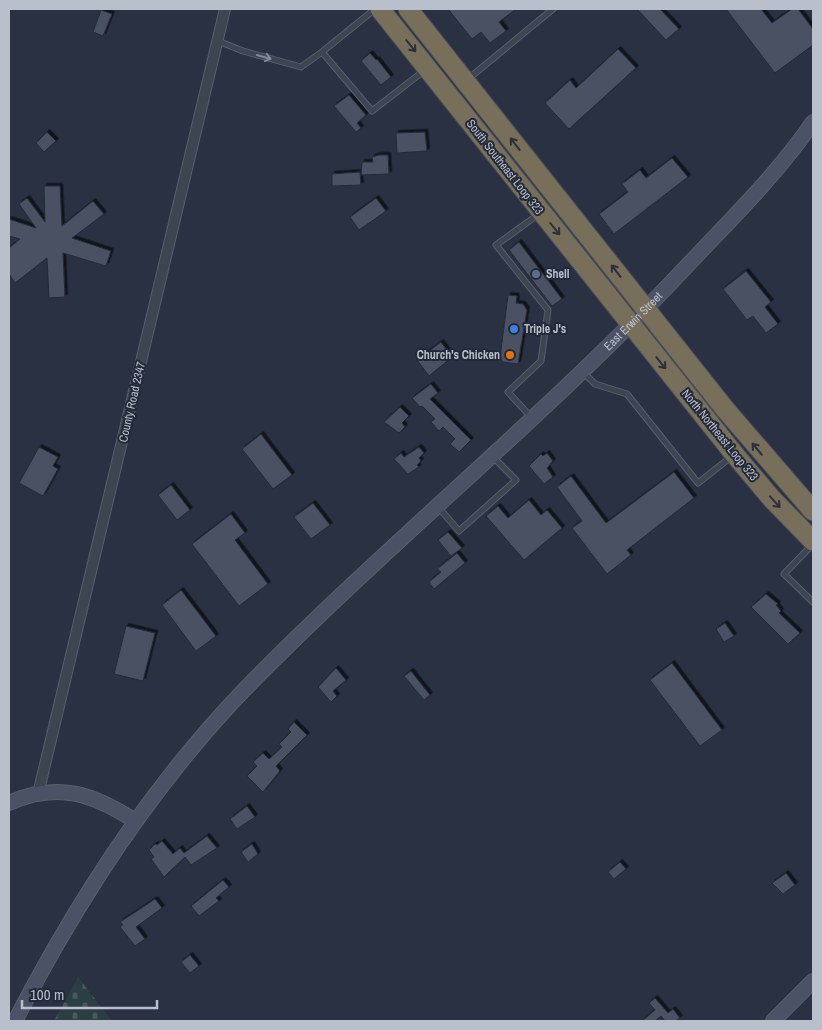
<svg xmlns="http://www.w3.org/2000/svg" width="822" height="1030" font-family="'Archivo Narrow',sans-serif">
<defs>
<pattern id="cemetery-stones" width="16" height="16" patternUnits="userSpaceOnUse" patternTransform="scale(1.25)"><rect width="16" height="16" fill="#2b3e44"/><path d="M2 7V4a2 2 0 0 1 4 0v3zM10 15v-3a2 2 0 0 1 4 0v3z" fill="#48585e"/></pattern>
<filter id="shadow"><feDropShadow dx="2.5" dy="-2.5" stdDeviation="0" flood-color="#0009"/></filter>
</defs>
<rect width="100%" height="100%" fill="#293143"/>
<path fill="url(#cemetery-stones)" d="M78,977l34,44h-58z"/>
<path fill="#485164" stroke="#242b3a" filter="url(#shadow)" d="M448,9h68l-17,13 7,9 -16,12 -9,-11 -9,7z
M637,9h23l19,20 -13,11z
M726,9h35l11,14 20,-14h6l15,20v16l-38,28z
M101,10l11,4 -9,22 -10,-4z
M618,49l18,19 -67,61 -24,-26 25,-23 6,8z
M370,53l6,7 1,-1 14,18 -10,8 -20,-24z
M349,95l17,20 -9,8 4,5 -5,4 -22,-26z
M47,132l9,9 -12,11 -8,-9z
M425,132l2,19 -30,2 -1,-20z
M379,155h9l1,19 -28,1 1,-13h11l-1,-5z
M672,158l16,19 -74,57 -15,-20 29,-22 -6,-8 18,-14 6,8z
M360,172l1,13 -29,1v-12z
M44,186h16l2,40 31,-25 11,13 -32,24 39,13 -5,15 -43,-13 2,44 -16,1 -2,-40 -32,25 -6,-9v-26l11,-9 -11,-3v-17l27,9 -17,-24 8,-6 18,24z
M376,198l10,13 -27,19 -9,-13z
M519,242l43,57 -10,7 -43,-56z
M746,271l25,31 -6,5 13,17 -12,9 -13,-17 -6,4 -24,-31z
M508,295l9,1 -1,7 7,1 4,6 -9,54 -15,-2 -3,-4z
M441,342l11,15 -23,19 -12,-16z
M431,384l7,9 -8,6 41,41 -12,12 -9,-8 5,-5 -12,-12 -4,4 -8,-9 4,-3 -13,-13 -2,1 -8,-9z
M400,407l9,9 -7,7 3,4 -6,6 -15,-11z
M261,434l31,41 -19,14 -31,-40z
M39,447l19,10 -5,9 5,3 -15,27 -24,-13z
M419,447l5,6 -5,5 2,3 -4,4 2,2 -11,7 -14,-15 7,-6 3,4z
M547,453l6,8 -6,7 6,9 -9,7 -15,-18 12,-12 2,2z
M674,472l20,26 -67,52 4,5 -24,19 -35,-46 10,-7 -25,-34 14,-11 35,47z
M171,485l19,25 -13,10 -19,-25z
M529,500l12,15 6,-5 15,18 -38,32 -38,-44 12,-10 10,12z
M313,503l17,22 -19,14 -17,-22z
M231,514l14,19 -10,7 33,44 -29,22 -47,-62z
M448,532l14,16 -11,8 -13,-16z
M457,553l8,10 -31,26 -5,-7 12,-10 -4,-3z
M181,590l35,46 -20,15 -34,-46z
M766,594l12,10 -2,1 5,6 -2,2 21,20 -12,11 -37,-37z
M725,623l9,13 -10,6 -8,-13z
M126,626l29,7 -12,48 -29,-7z
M672,663l50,67 -22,16 -50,-66z
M336,668l10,12 -13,11 4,5 -6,6 -13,-15z
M411,671l19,24 -6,5 -20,-24z
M294,722l13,13 -31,31 4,5 -17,21 -16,-16 10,-10 -4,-4 10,-9 6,6 13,-12 -3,-3 12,-12 -3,-3z
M247,806l8,11 -18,12 -7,-10z
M207,836l10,12 -26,17 -6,-8 -21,20 -13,-18 3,-2 -5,-7 6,-6 2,1 5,-4 11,13 7,-6 4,5z
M252,844l6,10 -10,8 -7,-10z
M620,862l6,7 -12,10 -6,-7z
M786,873l9,12 -12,9 -11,-11z
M223,880l6,7 -13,11 3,3 -20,15 -8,-10z
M155,899l7,9 -26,19 9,12 -10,7 -15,-19 3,-2 -3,-3z
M190,955l9,11 -9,7 -9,-11z
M655,998l13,15 5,-4 7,9 -5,3h-10l-4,-5 -6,5h-13l13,-11 -6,-7z"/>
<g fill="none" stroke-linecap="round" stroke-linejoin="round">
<g stroke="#585f6d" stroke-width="7">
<path id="lane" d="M375,9l-53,43 50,59 53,-41
M218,41l25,10 58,16 21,-15
M468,79l85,-70
M583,372l12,12 32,10 71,89 33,-26
M531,417l-23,-25 33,-31 7,-51 -52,-65 43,-31
M438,507l21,24 57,-51 -23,-23
M813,544l-29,30 29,28"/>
</g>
<g stroke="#585f6d" stroke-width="12">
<path id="street" d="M38,794l187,-785"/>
</g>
<g stroke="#585f6d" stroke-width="16">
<g id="secondary">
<path d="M9,803c48,-22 85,-9 126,18"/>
<path id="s1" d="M15,1021c62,-120 136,-235 231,-333 142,-145 300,-272 439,-420 44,-47 91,-92 128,-146"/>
<path d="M773,1021l40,-40"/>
</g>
</g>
<g stroke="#454c5a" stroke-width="21">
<path id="highway" d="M380,9l355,446 37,44 41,42
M408,9l317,400 88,102"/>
</g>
<use href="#lane" stroke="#3d4452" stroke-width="5"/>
<use href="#street" stroke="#3d4452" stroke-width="10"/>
<use href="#secondary" stroke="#4b5265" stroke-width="14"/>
<use href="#highway" stroke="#786f5b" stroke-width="19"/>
</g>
<defs><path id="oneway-shaft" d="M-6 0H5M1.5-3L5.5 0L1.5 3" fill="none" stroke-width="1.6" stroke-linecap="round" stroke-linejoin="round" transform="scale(1.25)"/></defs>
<g stroke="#2b303c">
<use href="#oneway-shaft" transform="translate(411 46) rotate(51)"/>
<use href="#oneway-shaft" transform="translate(515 144) rotate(-128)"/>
<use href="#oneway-shaft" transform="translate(555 229) rotate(51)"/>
<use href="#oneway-shaft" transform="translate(616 271) rotate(-128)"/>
<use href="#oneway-shaft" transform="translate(661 363) rotate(51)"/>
<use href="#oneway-shaft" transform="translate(757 449) rotate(-130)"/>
<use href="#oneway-shaft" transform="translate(775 502) rotate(48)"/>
</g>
<use stroke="#828895" href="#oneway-shaft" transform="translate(264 57) rotate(16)"/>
<circle fill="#5c6f8a" stroke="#222938" stroke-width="2" cx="536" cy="274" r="5"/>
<circle fill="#3f7fe0" stroke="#222938" stroke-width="2" cx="514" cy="329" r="5"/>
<circle fill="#e8710a" stroke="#222938" stroke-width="2" cx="510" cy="355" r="5"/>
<g text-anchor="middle" stroke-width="4" stroke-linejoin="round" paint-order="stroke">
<g font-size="12" fill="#babfcc" stroke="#222938">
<text transform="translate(505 167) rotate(52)" y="4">South Southeast Loop 323</text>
<text dy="4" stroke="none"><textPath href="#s1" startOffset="940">East Erwin Street</textPath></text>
<text transform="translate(132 402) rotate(-77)" y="4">County Road 2347</text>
<text transform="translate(720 435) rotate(51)" y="4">North Northeast Loop 323</text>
</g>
<g font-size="12" font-weight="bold" fill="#babfcc" stroke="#222938" text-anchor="start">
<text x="546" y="278">Shell</text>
<text x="524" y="333">Triple J's</text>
<text x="500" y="359" text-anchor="end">Church's Chicken</text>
</g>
</g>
<rect width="822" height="1030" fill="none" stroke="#babfcc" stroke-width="20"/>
<path d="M22 1000v8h135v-8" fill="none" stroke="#babfcc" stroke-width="2.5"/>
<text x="30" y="1000" font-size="15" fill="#babfcc" stroke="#222938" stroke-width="4" paint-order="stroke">100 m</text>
</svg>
